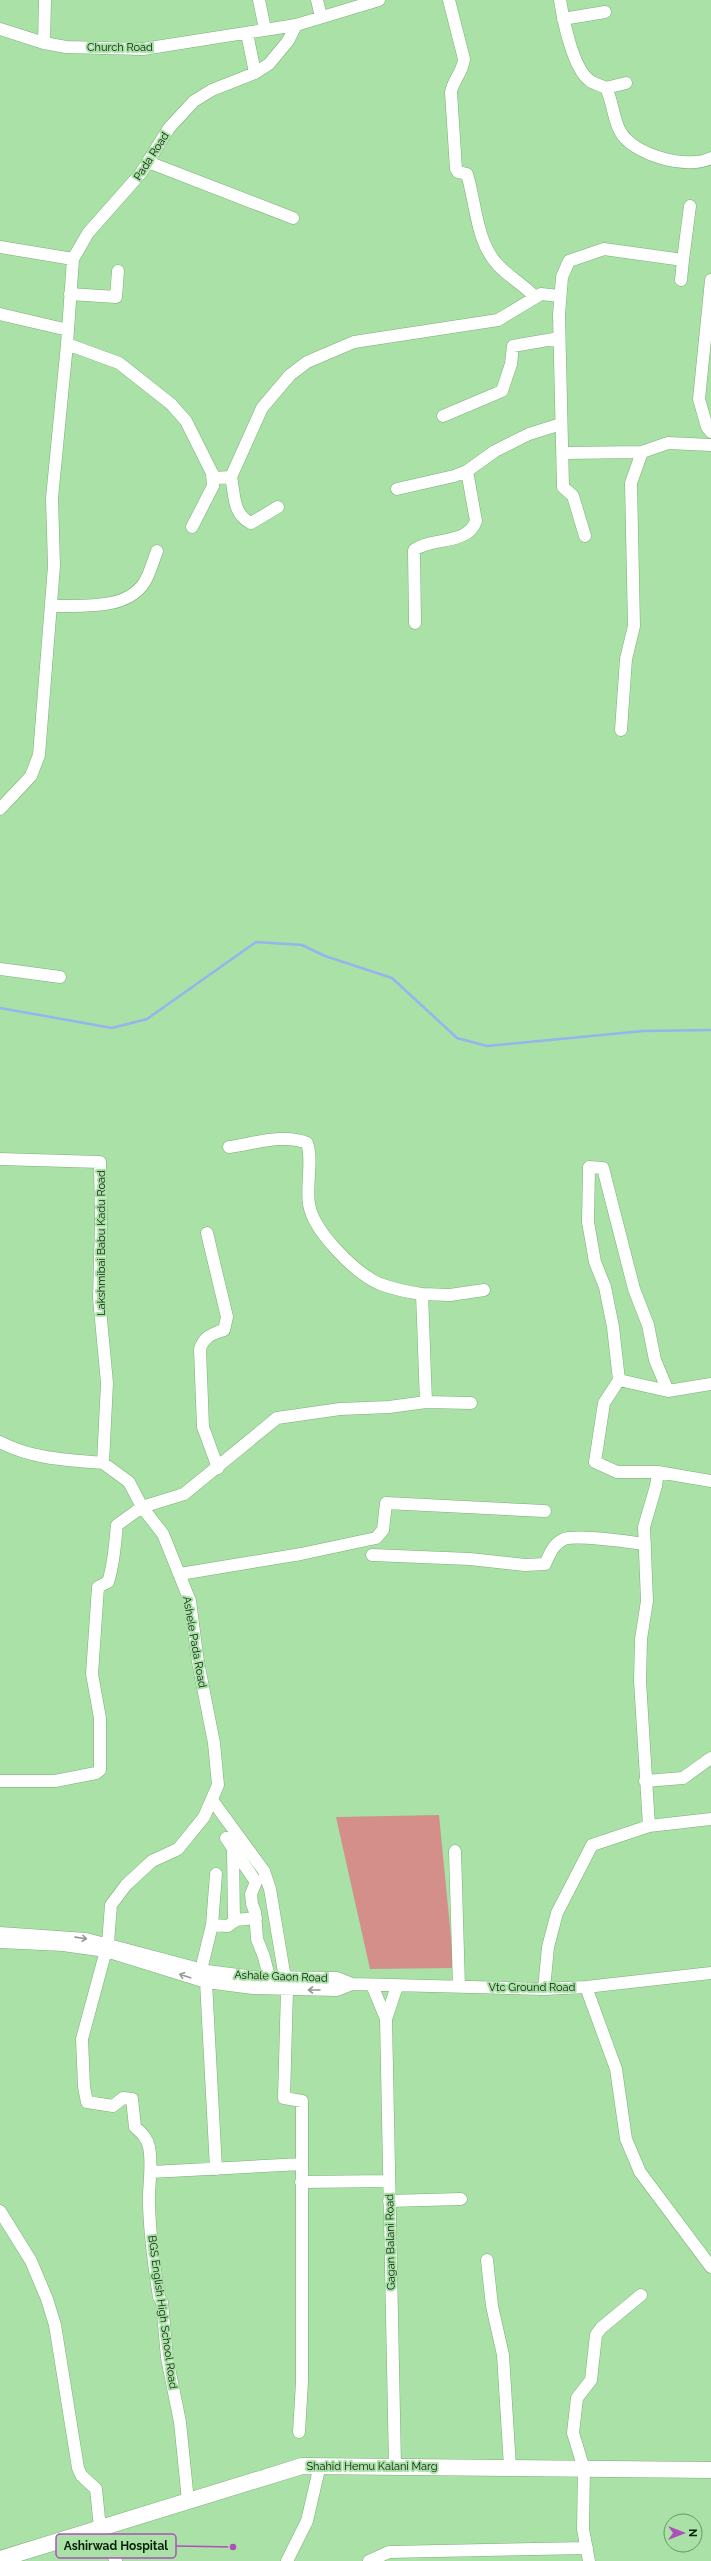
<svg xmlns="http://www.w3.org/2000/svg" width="711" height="2561" font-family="Raleway,sans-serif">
<rect width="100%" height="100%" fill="#aae1a7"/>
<path fill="#d58f8b" d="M439,1815l15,153 -84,1 -34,-152z"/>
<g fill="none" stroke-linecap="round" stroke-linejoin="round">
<path stroke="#96b4ee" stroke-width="2.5" d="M0,1008l112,20 35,-9 109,-77 46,3 23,11 67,22 65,60 30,8 156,-15 68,-1"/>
<g stroke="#7baf78" stroke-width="13">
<path id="minor" d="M259,0l6,29
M317,0l4,17
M449,0l15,59c-1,13 -11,21 -13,33l5,77 2,3 9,2c9,29 9,68 31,91 11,12 26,20 37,32
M560,0c3,20 13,68 29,80 4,4 12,5 17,8 7,14 7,30 14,43 12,24 68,39 91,27
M563,19l42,-7
M0,29l44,14 22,4 77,2 153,-24 83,-25
M247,33l8,40
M44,43l1,-43
M606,88l20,-5
M148,162l145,56
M0,247l73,12
M683,260l7,-54
M711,280l-12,119 8,28 4,5
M70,294l46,3 2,-26
M0,314l68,16
M443,416l59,-25 9,-27 2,-18 46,-8
M563,453l79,-1
M231,477c4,17 1,37 20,46l27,-16
M213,478l18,-1 31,-69 28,-33 17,-13 47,-20 144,-22 43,-26 18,2
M397,489l57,-13 13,-5 28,-20 34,-17 32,-10
M192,527l21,-41 -1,-13 -26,-52 -15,-17 -52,-41 -52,-19 6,-85 15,-26 53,-60 28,-45 25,-27 18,-11 43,-17 14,-9 19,-23 8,-16
M585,536l-12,-40 -10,-9 -4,-172 3,-38 7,-16 35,-12 79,11 -2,20
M51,606c30,-1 74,5 93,-23 6,-9 9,-22 13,-32
M415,623l-1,-73c18,-13 54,-5 62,-29l-9,-50
M621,730l5,-71 8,-33 -3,-143 11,-31 26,-9 43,2
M0,809l31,-33 8,-21 15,-189 -2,-68 15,-154
M0,969l60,8
M229,1147c23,-3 56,-14 78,-4 6,16 -1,43 2,61 4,27 46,69 71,80 14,5 27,8 42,10
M0,1159l100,3 1,60 -2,76 8,85 -4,80
M207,1233l20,84 -3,13c-12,4 -20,6 -24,19l3,78 15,41
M619,1380l-15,23 -9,59 22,10h41l53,9
M668,1391l-13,-31 -7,-35 -14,-36 -31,-121 -14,-1 -1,55 7,40 10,25 8,40 6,53 49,11 43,-7
M426,1402l45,1
M0,1442c32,17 68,18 103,21
M103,1463l26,19 13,25 21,27 27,67 8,61 16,81 4,42 -14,32 -26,32 -26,12 -26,24 -15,20 -3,38 -26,96 2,48 3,15 26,4 10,-8 9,1 3,28c7,6 12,11 14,20 4,20 -1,39 0,58 1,31 5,61 10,92l3,5 5,56 13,64 8,79
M372,1555l98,4 55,6 20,-1c5,-10 8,-20 19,-25 13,-5 65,3 81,5
M180,1574l121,-20 75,-16 7,-8 3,-27 159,8
M0,1781h55l41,-8 4,-3v-52l-8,-44 6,-87 10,-5c6,-17 7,-39 9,-57l25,-18 42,-13 93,-76 63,-9 49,-2 37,-5 -4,-108 28,1 34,-5
M645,1781l38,-3 28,-20
M212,1800l52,71 6,18 17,101 -3,108 18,3v281l-3,50
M649,1826l-9,-145 1,-42 6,-38 -3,-74 12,-41 2,-14
M226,1838l30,44 -5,12 1,10 3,8 2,27 7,18 5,20
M233,1849l1,73
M455,1851l4,136
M212,1925l4,-51
M0,1933l86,6 121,32 47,6 83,1 15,6 192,5 42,-2 125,-14
M0,1942l63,3 43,6 100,31 47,6 84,2 15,-6
M201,1970l11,-45 16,1 8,-6 20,-2
M206,1982l10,187
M372,1985l14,34
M586,1987l30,82 10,70 14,33 71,95
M544,1989l4,-42 9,-34 35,-68 57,-19 62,-7
M151,2172l150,-8
M301,2182l88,-1
M389,2201l72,-2
M0,2211l31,50 16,38 8,26 23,143 3,7 15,14 4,39 16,33
M487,2260l5,46 11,49 7,112
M395,2465l-9,-446 11,-33
M287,2561l20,-40 13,-56
M369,2561l20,-9 198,-4
M589,2561l-6,-32 1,-60 -11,-36 4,-35 14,-18 5,-45 5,-7 40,-33"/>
</g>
<g stroke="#7baf78" stroke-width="17">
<path id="major" d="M0,2559l302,-93 409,4"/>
</g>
<use href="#minor" stroke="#fff" stroke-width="12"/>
<use href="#major" stroke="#fff" stroke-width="16"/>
</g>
<defs><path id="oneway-shaft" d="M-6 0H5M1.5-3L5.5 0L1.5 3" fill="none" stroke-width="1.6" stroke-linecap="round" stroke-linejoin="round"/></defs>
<g stroke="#919a90">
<use href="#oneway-shaft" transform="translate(81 1938) rotate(8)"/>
<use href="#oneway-shaft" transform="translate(185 1976) rotate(-162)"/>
<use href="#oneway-shaft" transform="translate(314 1990) rotate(180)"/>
</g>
<g text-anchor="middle" stroke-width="4" stroke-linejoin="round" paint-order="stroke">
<g font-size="11" fill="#0a1f09" stroke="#aae1a7">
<text x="120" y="51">Church Road</text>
<text transform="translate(151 156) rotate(-57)" y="4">Pada Road</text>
<text transform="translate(101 1243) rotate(-90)" y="4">Lakshmibai Babu Kadu Road</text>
<text transform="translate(195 1642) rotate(80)" y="4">Ashele Pada Road</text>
<text transform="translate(281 1976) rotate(2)" y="4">Ashale Gaon Road</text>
<text x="532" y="1991">Vtc Ground Road</text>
<text transform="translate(390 2242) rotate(-91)" y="4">Gagan Balani Road</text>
<text transform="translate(163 2312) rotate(82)" y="4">BGS English High School Road</text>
<text x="372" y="2470">Shahid Hemu Kalani Marg</text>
</g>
</g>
<path fill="none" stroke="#ae50ba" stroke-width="1.5" d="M233 2547L176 2546"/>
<circle fill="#ae50ba" stroke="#aae1a7" stroke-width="1.5" cx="233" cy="2547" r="4"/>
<rect fill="#aae1a7" stroke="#ae50ba" stroke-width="1.5" x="56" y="2534" width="120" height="24" rx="4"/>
<g font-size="12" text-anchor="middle" font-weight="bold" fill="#0a1f09">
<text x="116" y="2550">Ashirwad Hospital</text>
</g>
<g transform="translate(683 2533) rotate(90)"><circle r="19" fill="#aae1a7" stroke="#6a9368"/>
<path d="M0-3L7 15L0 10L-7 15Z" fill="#ae50ba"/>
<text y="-6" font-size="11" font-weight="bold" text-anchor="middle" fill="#0a1f09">N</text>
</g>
</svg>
